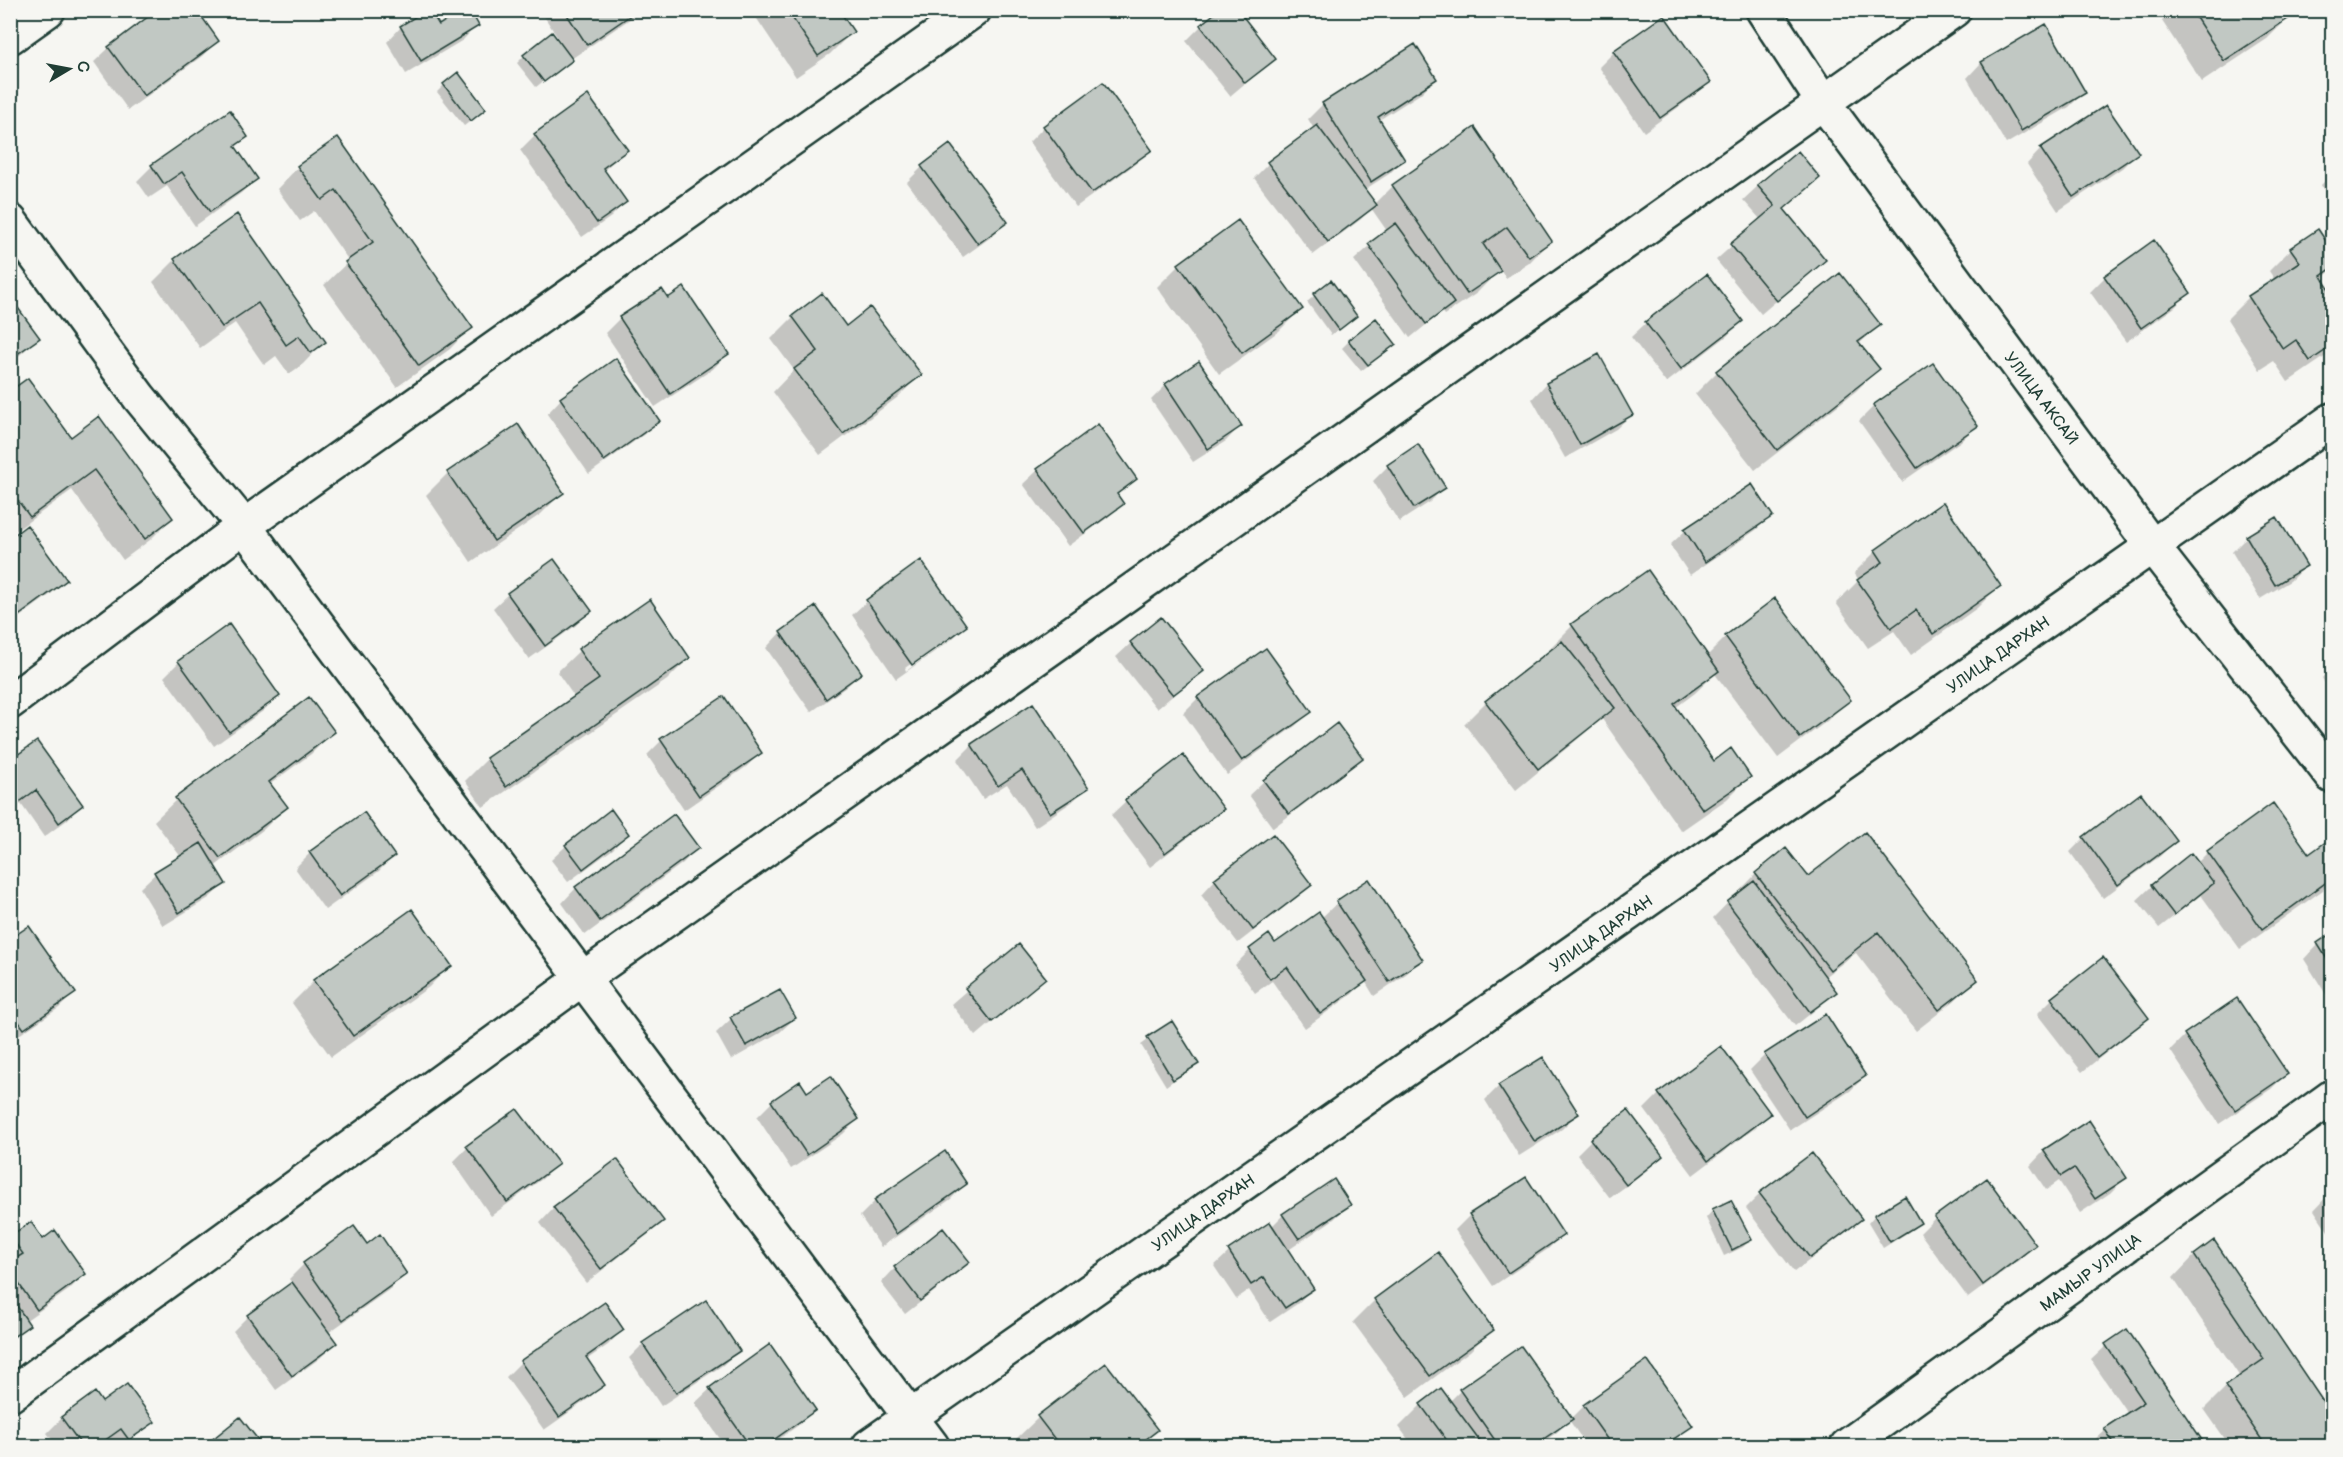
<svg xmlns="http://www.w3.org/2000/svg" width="2343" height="1457" font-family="'Balsamiq Sans',sans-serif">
<rect width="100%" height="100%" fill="#f6f6f2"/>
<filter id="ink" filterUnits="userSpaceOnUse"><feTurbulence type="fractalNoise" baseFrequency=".0167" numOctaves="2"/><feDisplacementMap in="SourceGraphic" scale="12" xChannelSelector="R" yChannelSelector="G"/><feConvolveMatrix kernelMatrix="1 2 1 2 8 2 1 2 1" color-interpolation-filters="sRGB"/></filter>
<g filter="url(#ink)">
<path fill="#0003" fill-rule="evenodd" d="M447,10h12l-8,6 2,2 24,7 -14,15 -57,34 -19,-32 14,-15h37l14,-9z
M540,10h103l-72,49 -35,28 -19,-24 7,-7 36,-15z
M727,10h13l-9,7z
M751,10h87l14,22 -22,22 -34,23z
M1852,10h18l-12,9z
M2172,10h113l4,7 -22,22 -65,43 -40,-61z
M1664,17l45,65 -15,14 -50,36 -45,-65 15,-15z
M1201,26l73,33 -44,37 -44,-55z
M2046,26l38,66 -15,15 -63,37 -39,-66 14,-15z
M217,41l-15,15 -74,54 -34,-48 15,-14z
M1414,46l21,33 -15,15 -41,26 24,40 -14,14 -25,16 11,14 18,-18 157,55 -21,22 -23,15 -6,-9 -23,24 -33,22 -2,-3 -32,26 -56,-78 33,-29 -16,-23 -10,11 -48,36 -59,-77 14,-14 46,-35 -6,-10 14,-14z
M444,85l33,31 -13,10 -27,-34z
M588,97l38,53 -23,21 22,31 -14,15 -29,20 -62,-87 15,-15z
M1044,127l106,23 -15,14 -59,43 -47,-65z
M246,136l-11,12 21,30 -15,15 -46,33 -28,-40 -18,12 -12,-17 15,-15z
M338,139l133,188 -21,22 -53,38 -73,-102 25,-24 -35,-50 -14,10 -23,-32 21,-22z
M950,146l56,76 -15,15 -28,20 -56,-75 15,-15z
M2041,149l96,4 -15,15 -64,43 -31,-47z
M2332,174v31l-11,-20z
M1818,178l-35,32 41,50 -63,54 -45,-54 45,-40 -18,-20 15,-14z
M236,216l88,126 -21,22 -14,10 -13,-18 -12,9 -29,-42 -35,25 -47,-66 22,-22z
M2318,231l14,22v16l-11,11 11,17v55l-44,30 -14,-21 -14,9 -33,-51 22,-22 26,-17 -6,-9 22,-22z
M1179,265l122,44 -22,22 -60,43 -62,-87z
M2105,277l84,15 -14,15 -49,35 -36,-50z
M1331,282l24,34 -24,19 -24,-33z
M822,295l24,33 74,47 -22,22 -78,58 -47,-63 21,-22 -23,-31 22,-22z
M10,299l28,39 -28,26z
M668,300l59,54 -14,15 -58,38 -50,-74 15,-15z
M1741,321l-14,15 -61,47 -35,-46 15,-14z
M1879,325l-20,19 19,25 -22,22 -101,79 -60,-76 22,-22z
M1349,341l38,10 -26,20 -19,-23z
M1598,356l33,59 -15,14 -51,29 -33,-59 14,-15z
M1166,385l74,41 -14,15 -33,21 -42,-62z
M10,393l61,46 101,79 -22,22 -27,20 -51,-70 -62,45z
M561,399l97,22 -15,14 -54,39 -42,-60z
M1874,406l102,20 -15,15 -59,41 -43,-61z
M1418,447l26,40 -14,15 -31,20 -26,-41 15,-15z
M1038,470l97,9 -19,17 6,8 -15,14 -39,28 -45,-62z
M448,473l114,20 -21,21 -70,48 -45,-67z
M1752,486l19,30 -15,14 -66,45 -20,-30 15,-14z
M2247,537l58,29 -15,15 -30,18 -28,-47z
M10,540l55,40 -14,14 -41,30z
M1876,551l123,35 -22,22 -66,47 -17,-24 -26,17 -32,-45 23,-23 -5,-7z
M921,562l44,64 -14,14 -55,39 -44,-64 15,-14zM951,635v4l-45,32 -1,-3z
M508,594l82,17 -15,15 -46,33 -36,-51z
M649,602l40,56 -22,22 -184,127 -18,-26 22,-22 88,-61 -18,-26 22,-21z
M816,608l45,65 -15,14 -35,25 -45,-64 14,-15z
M1572,626l135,30 19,-19 123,62 -22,22 -49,37 -63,-84 -20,19 -20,15 38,55 36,14 -22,22 -46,32 -79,-112 -86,71 -52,-66 22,-22 66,-52 -1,-3z
M1131,643l71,28 -45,38 -41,-52z
M179,662l99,34 -15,15 -49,35 -50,-69z
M2332,667v29l-10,-18z
M1198,698l112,14 -15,14 -68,49 -44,-62z
M308,699l25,33 -22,22 -42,31 17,22 -22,22 -50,38 10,17 -15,14 -46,28 -23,-38 15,-14 26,-17 -27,-36 22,-21z
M1032,705l55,82 -15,15 -37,25 -28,-43 -24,15 -26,-39 15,-15z
M661,741l99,12 -14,14 -62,43 -37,-55z
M1361,757l-15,15 -73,56 -24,-33 15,-14z
M10,762l71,43 -14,15 -23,17 -23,-33 -11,7z
M1126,801l96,8 -15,14 -57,44 -39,-52z
M627,834l-14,15 -45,33 -17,-22 15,-14z
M2084,838l91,3 -15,15 -57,42 -33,-46z
M2327,843l5,8v29l-9,10 -83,59 -39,-54 -42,33 -22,-28 15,-14 45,-23 11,-11 101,4z
M697,848l-14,15 -98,72 -23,-32 14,-15z
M310,853l83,3 -14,15 -54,39 -30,-42z
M1756,874l52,4 168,101 -22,22 -38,30 -60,-78 -32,24 11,15 -15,14 -25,20 -82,-108z
M1215,880l95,5 -15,14 -57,44 -37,-48z
M1369,881l52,79 -15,14 -32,22 -9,-15 -14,14 -46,33 -33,-47 -17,12 -20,-28 15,-15 19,-13 6,8 46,-27 16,-15z
M2332,935v69l-28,-45 14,-15z
M10,941l64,52 -15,15 -49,33z
M1018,946l26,32 -68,58 -25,-32z
M2102,959l45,59 -15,14 -50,40 -45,-58 15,-15z
M450,965l-21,22 -98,70 -39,-54 22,-22z
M780,992l15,26 -15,14 -49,28 -15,-27 15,-14z
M1172,1023l25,40 -31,23 -25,-41z
M2185,1035l101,39 -15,15 -52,35 -49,-74z
M1765,1055l100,21 -15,15 -60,39 -40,-60z
M799,1083l7,11 52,25 -15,15 -52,35 -34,-52 15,-15z
M1499,1086l78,28 -15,15 -43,27 -34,-56z
M1659,1094l110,20 -14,14 -62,47 -49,-66z
M1591,1140l70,16 -15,15 -36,27 -33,-44z
M467,1148l90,16 -15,15 -51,37 -38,-54z
M2044,1151l81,27 -15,15 -30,20 -21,-32 -13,9 -16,-24z
M944,1153l21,31 -14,15 -70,48 -21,-31 15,-15z
M1526,1179l36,56 -14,14 -55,37 -38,-56 15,-15z
M1986,1180l48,65 -15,15 -51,38 -48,-65 15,-15z
M2332,1191v46l-18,-27z
M1760,1194l100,25 -15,14 -51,39 -48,-64z
M1904,1198l16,24 -7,7 -30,19 -15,-25 6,-7z
M1731,1202l19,38 -7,7 -19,9 -18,-38 7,-8z
M1349,1204l-15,15 -47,32 25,38 -15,15 -27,18 -21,-32 -13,9 -22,-33 15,-14 42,-25 12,-12z
M554,1208l108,12 -15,15 -61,48 -46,-60z
M31,1224l11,17 42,33 -14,15 -45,32 3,4 -18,17v-103z
M2214,1242l118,176v28h-102l-26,-37 22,-22 14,-10 -67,-99 21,-22z
M366,1246l39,28 -15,15 -62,44 7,10 -15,15 -44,32 -43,-59 15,-15 44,-33 -3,-4 15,-15z
M968,1262l-15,15 -48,37 -24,-31 14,-15z
M1375,1300l117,29 -22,22 -62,46 -55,-75z
M622,1330l-14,15 -22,15 17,24 -15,15 -44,31 -38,-53 15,-15z
M2127,1331l73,109 -6,6h-102l-2,-2 15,-14 23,-16 -37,-54 15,-14z
M643,1344l95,6 -15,15 -62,41 -32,-48z
M1106,1365l50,65 -17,16h-118l-5,-7 22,-21z
M710,1389l104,21 -14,14 -31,22h-44l-30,-43z
M1460,1391l111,28 13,-13 107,20 -24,20h-80l-18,-26 -13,13 -19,13h-124l-14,-19 22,-22 28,-3z
M102,1404l51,18 -29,24h-16l-2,-3 -6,3h-43l-10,-13 15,-15z
M239,1420l22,26h-55z"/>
<path fill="#c1c8c3" stroke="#1f3d34" stroke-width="1.5" d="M157,10h40l22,31 -75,55 -36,-49z
M426,10h4l9,15 23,-15h8l9,16 -58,35 -21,-35z
M564,10h74l-51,35z
M787,10h52l15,22 -36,24z
M1219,10h19l38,49 -31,24 -45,-58z
M2191,10h96l4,7 -67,44z
M1664,15l47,67 -51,36 -47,-67z
M2046,24l40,69 -65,38 -40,-69z
M552,32l21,28 -29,22 -21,-27z
M1415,44l22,35 -59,38 27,43 -34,22 -49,-79z
M458,72l28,37 -15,12 -28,-37z
M1103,82l49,68 -60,43 -49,-67z
M588,95l40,55 -25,18 24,34 -30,21 -63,-89z
M2106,105l33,48 -66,44 -33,-49z
M230,110l18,27 -13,9 23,33 -48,33 -28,-40 -18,12 -13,-19z
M1317,125l60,80 -49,37 -61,-80z
M1475,127l77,114 -23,16 -22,-30 -24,17 18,27 -34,23 -75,-109z
M338,137l135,191 -54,38 -74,-104 28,-20 -37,-52 -14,10 -25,-34z
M950,144l58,78 -30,22 -57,-78z
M1798,151l22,27 -36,31 42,51 -49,41 -47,-57 45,-38 -18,-21z
M237,214l89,128 -15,11 -12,-17 -13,9 -28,-42 -36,24 -48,-68z
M1238,220l65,89 -61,44 -64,-89z
M1396,223l58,80 -28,21 -58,-80z
M2318,229l14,21v18l-11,8 11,18v52l-22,15 -14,-21 -13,9 -35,-53 52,-34 -10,-14z
M2154,240l37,53 -50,35 -37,-52z
M1840,273l41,52 -23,17 22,27 -103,81 -61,-79z
M1707,274l36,47 -62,48 -36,-47z
M1331,280l26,36 -18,14 -26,-36z
M684,287l45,67 -59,40 -51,-77 43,-28 6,9z
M822,293l24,33 24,-19 52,68 -79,59 -49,-65 24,-18 -26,-35z
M10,297l30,41 -30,21z
M1376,318l20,26 -28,21 -20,-25z
M1599,354l34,61 -53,30 -34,-62z
M616,358l44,63 -56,40 -44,-63z
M1199,361l43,65 -34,23 -43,-65z
M1933,363l45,63 -61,42 -44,-63z
M28,378l43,59 28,-21 74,102 -28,21 -51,-69 -64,47 -20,-27v-99z
M518,424l46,69 -70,48 -47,-69z
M1098,424l39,55 -20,15 7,10 -40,29 -47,-64z
M1418,444l28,44 -32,20 -27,-43z
M1752,484l21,32 -68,46 -21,-33z
M1943,502l58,84 -68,48 -17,-24 -25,18 -34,-48 26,-18 -8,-12z
M2277,517l30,49 -32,19 -29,-49z
M27,525l40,55 -54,40 -3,-4v-78z
M554,559l38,52 -47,35 -38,-53z
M921,560l46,66 -55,39 -46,-65z
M1648,570l71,101 -45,33 40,57 17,-13 20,29 -48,33 -132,-186z
M1775,598l76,102 -51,38 -75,-102z
M650,599l40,59 -184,129 -20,-29 113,-79 -21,-30z
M816,606l46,67 -36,26 -46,-67z
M1161,617l43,54 -31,24 -43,-53z
M229,624l51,72 -51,36 -51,-71z
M1562,641l53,67 -77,61 -53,-68z
M1266,648l46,64 -70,49 -45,-64z
M724,696l38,57 -63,43 -39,-57z
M309,697l26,35 -66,50 19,25 -68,51 -45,-60z
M1033,703l56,85 -39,25 -28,-43 -24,16 -27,-42z
M1337,723l26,35 -74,56 -26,-34z
M37,741l46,64 -24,18 -23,-33 -26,19v-49z
M1183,755l41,54 -59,44 -40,-53z
M2141,793l36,48 -59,44 -35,-48z
M2273,803l36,51 18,-13 5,7v30l-70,51 -55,-78z
M611,809l18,25 -46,35 -18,-24z
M364,812l31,44 -55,40 -31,-44z
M674,814l25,34 -99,73 -25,-34z
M1865,832l113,148 -39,30 -61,-78 -48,38 -75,-97 31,-25 22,28z
M1273,834l39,51 -59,45 -39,-51z
M201,843l25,41 -47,29 -25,-41z
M2191,853l23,30 -40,32 -23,-30z
M1369,879l54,81 -34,22 -53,-81z
M1754,881l83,111 -27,20 -83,-110z
M412,909l40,57 -99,70 -40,-56z
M1319,912l48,69 -47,33 -33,-47 -17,12 -21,-30 20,-15 6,9z
M29,926l47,67 -52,36 -14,-19v-71z
M2332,933v34l-15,-24z
M1019,944l27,34 -54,44 -27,-34z
M2103,957l46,61 -52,40 -46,-60z
M780,990l16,28 -50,28 -16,-29z
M2237,998l51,76 -53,36 -51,-76z
M1826,1014l40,62 -61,41 -41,-63z
M1172,1021l27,43 -26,16 -26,-43z
M1721,1046l50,68 -63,47 -50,-68z
M1543,1057l36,57 -44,28 -37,-57z
M831,1076l28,43 -52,36 -36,-54 29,-20 7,11z
M517,1109l42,55 -52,38 -41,-56z
M1628,1110l35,46 -37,29 -36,-46z
M2089,1120l38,58 -32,21 -21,-31 -13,8 -18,-26z
M945,1151l22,33 -71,50 -22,-34z
M1812,1153l50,66 -52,39 -51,-65z
M617,1159l47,62 -63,48 -48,-62z
M1526,1177l38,58 -56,38 -39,-59z
M1987,1178l49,67 -53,40 -49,-68z
M1334,1179l17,26 -52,34 -17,-25z
M1905,1196l16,27 -31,19 -16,-27z
M1731,1200l21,40 -20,10 -20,-41z
M31,1222l12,17 12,-9 31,44 -49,36 -27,-39v-9l13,-8 -13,-18z
M1270,1222l44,67 -29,19 -21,-31 -13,8 -23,-35z
M354,1226l13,18 13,-10 27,40 -64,46 -40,-57z
M943,1228l27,34 -50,39 -26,-34z
M2214,1240l118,175v29l-4,2h-62l-41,-60 39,-27 -70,-104z
M1438,1252l56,78 -64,46 -56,-77z
M292,1282l45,61 -45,33 -45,-61z
M10,1296l20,29 -20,14z
M706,1300l34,51 -64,42 -34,-50z
M605,1302l19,28 -38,27 19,28 -46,32 -39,-56z
M2127,1329l75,111 -9,6h-77l-12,-18 40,-26 -39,-58z
M770,1344l46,66 -51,36h-15l-41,-58z
M1521,1346l52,73 -40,27h-34l-40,-57z
M1647,1360l46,66 -30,20h-51l-29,-41z
M1106,1363l52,67 -21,16h-77l-23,-30z
M127,1384l28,38 -26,18 -8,-11 -24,17h-15l-21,-29 34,-25 7,10z
M1441,1388l43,58h-33l-31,-42z
M240,1417l23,29h-59z"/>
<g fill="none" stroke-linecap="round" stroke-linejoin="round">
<g stroke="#1f3d34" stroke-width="38">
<path id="minor" d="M1763,10l60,92 329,444 180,230
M10,37l38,-27
M10,221l129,176 105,129 688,920
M10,702l234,-176 730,-516
M10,1395l572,-416 1372,-969
M869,1446l1463,-1026
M1847,1446l485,-349"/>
</g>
<use href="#minor" stroke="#f6f6f2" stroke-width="33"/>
</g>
</g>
<g text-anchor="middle" stroke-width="4.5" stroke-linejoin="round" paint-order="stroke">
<g font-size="16" fill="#1f3d34" stroke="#f6f6f2">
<text transform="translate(2042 398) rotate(53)" y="6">УЛИЦА АКСАЙ</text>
<text transform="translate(1998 654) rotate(-35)" y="6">УЛИЦА ДАРХАН</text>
<text transform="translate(1601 933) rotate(-35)" y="6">УЛИЦА ДАРХАН</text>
<text transform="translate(1203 1212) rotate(-35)" y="6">УЛИЦА ДАРХАН</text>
<text transform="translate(2090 1272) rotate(-36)" y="6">МАМЫР УЛИЦА</text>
</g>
</g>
<rect width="2343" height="1457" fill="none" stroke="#f6f6f2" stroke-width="36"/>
<rect x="18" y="18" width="2307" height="1421" fill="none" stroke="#1f3d34" stroke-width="2" filter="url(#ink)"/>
<g transform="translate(69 69) rotate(80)" stroke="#f6f6f2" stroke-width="4.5" paint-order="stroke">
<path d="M0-4.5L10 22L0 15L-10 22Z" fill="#1f3d34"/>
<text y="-9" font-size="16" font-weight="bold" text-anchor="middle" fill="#1f3d34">С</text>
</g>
</svg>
